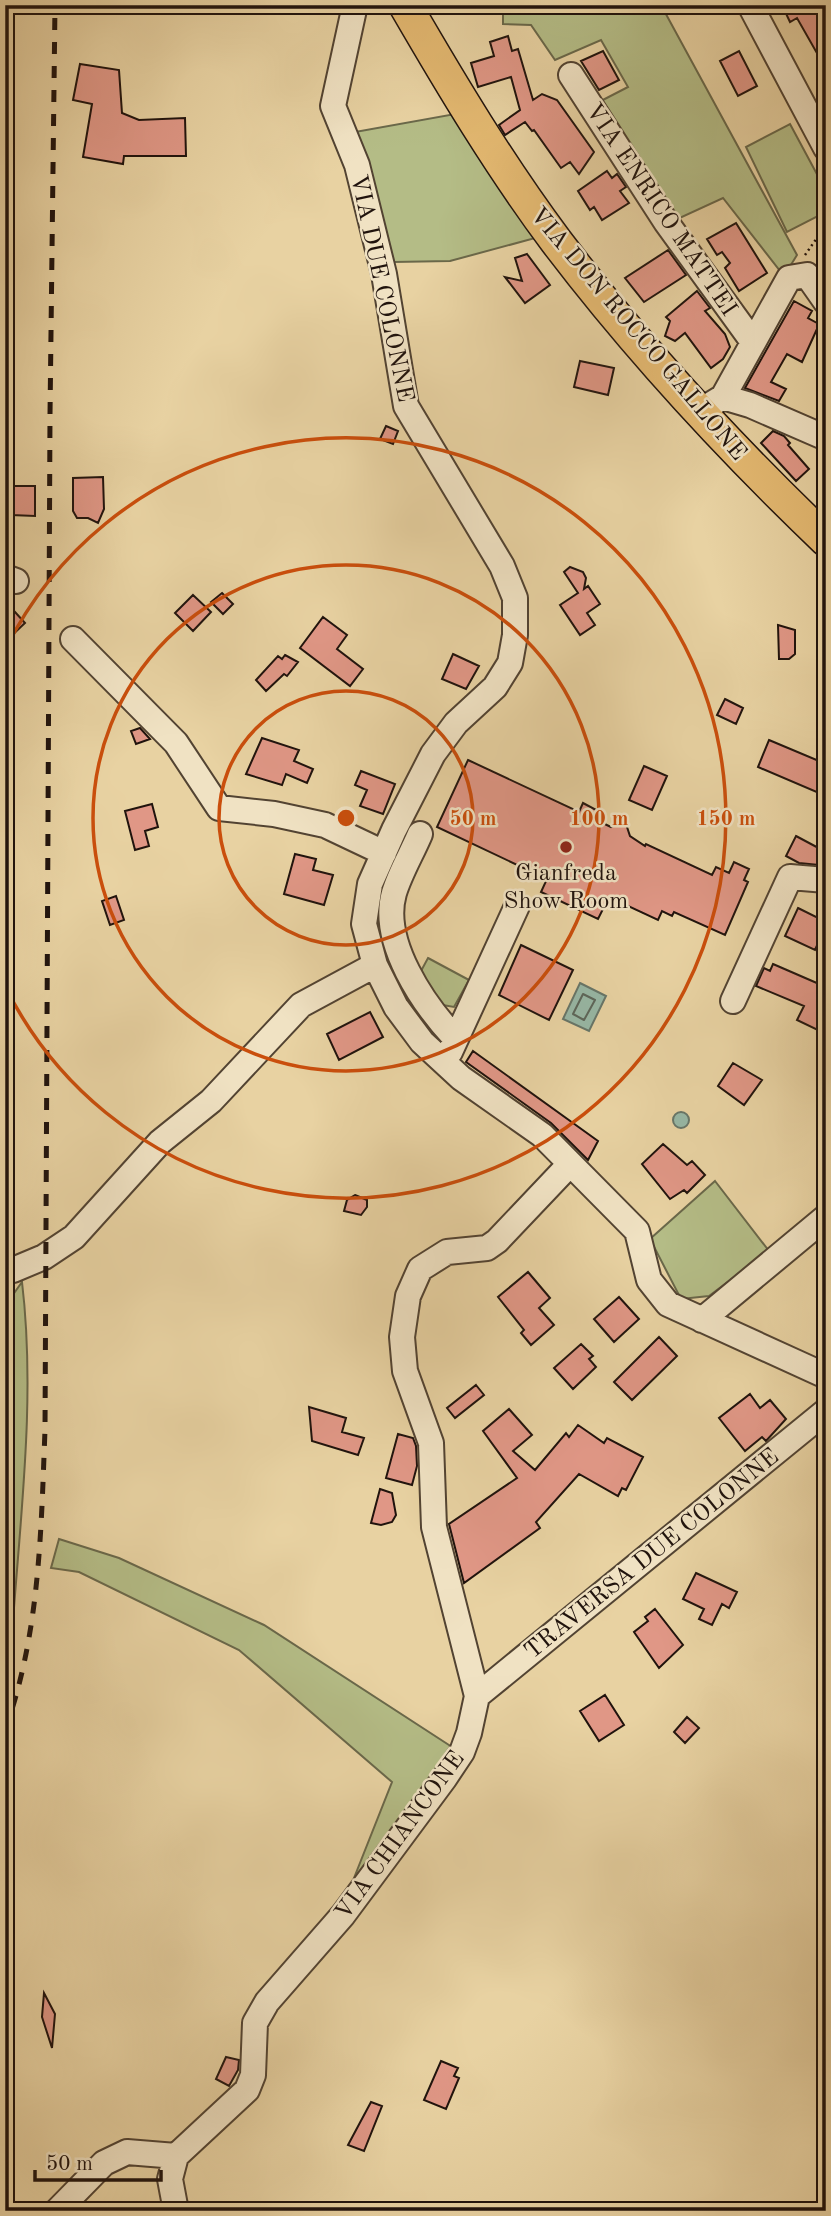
<svg xmlns="http://www.w3.org/2000/svg" width="831" height="2216" font-family="'Old Standard TT',serif">
<rect width="100%" height="100%" fill="#e8d2a2"/>
<filter id="stains"><feTurbulence type="fractalNoise" baseFrequency=".00286" numOctaves="4"/><feColorMatrix values="0 0 0 0 .2 0 0 0 0 .09 0 0 0 0 .02 0 0 0 .5 -.17"/></filter>
<radialGradient id="worn" r=".72"><stop offset=".6" stop-color="#630" stop-opacity="0"/><stop offset="1" stop-color="#630" stop-opacity=".3"/></radialGradient>
<path fill="#b4bc86" stroke="#6a684a" stroke-width="2" d="M503,5h158l136,250 -13,21 -61,-78 -52,24 -74,-119 31,-16 -27,-47 -46,20 -24,-35 -28,-1z
M455,114l84,123 -89,24 -56,1 -39,-130z
M790,124l36,67v21l-39,20 -41,-85z
M428,958l41,22 -15,27 -17,-3 -16,-33z
M715,1181l54,70 -60,45 -28,3 -31,-60z
M22,1282c14,116 -2,236 -10,353l-7,3v-332z
M59,1539l60,19 145,67 188,122 -23,38 -75,93 38,-96 -153,-132 -160,-78 -28,-4z"/>
<path fill="#97b8a6" stroke="#677669" stroke-width="2" d="M580,983l26,13 -17,35 -26,-12z
M673 1120a8 8 0 1 1 16 0a8 8 0 1 1-16 0Z"/>
<g fill="none" stroke-linecap="round" stroke-linejoin="round">
<path stroke="#5c665a" stroke-width="2" d="M583,994l12,6 -11,20 -11,-6z"/>
</g>
<path fill="#e09786" stroke="#20130d" stroke-width="2" d="M782,5h44v64l-29,-51 -7,4z
M508,36l4,15 6,-2 15,51 9,-6 15,6 37,52 -15,22 -9,-12 -9,6 -27,-38 -2,1 -7,-9 -20,13 -6,-10 21,-15 -9,-33 -33,10 -7,-24 23,-7 -4,-14z
M603,51l16,29 -20,10 -18,-29z
M739,51l18,35 -19,10 -18,-35z
M80,64l39,6 3,43 17,7 46,-2 1,38h-62l-1,8 -40,-7 9,-53 -19,-4z
M607,171l5,7 5,-4 9,13 -6,4 9,12 -27,17 -8,-13 -4,3 -12,-19z
M736,223l31,50 -28,18 -14,-23 5,-5 -8,-11 -5,3 -10,-16z
M668,250l18,25 -42,27 -19,-24z
M527,254l23,31 -25,18 -20,-26 17,4 -7,-23z
M697,291l13,17 -5,3 20,23 5,13 -7,12 -12,9 -26,-35 -10,8 -10,-5 5,-15 -4,-4z
M794,301l18,10 -4,7 9,5v6l-15,33 -15,-8 -16,28 15,7 -7,12 -34,-13z
M580,361l34,7 -6,27 -34,-8z
M386,426l12,5 -5,13 -13,-5z
M773,431l11,5 6,7 -2,2 21,24 -13,12 -35,-38z
M103,477l1,32 -6,14 -10,-5h-11l-4,-7v-33z
M11,486h24v30l-24,-1z
M570,567l13,5 3,6 -2,11 4,-3 12,18 -13,9 8,12 -15,10 -20,-30 18,-12 -14,-21z
M222,593l11,11 -10,10 -12,-12z
M193,595l18,17 -18,19 -18,-18z
M5,601l20,22 -20,19z
M323,617l24,18 -10,14 26,20 -13,17 -50,-38z
M778,625l17,5v24l-6,5h-10z
M453,654l26,12 -13,23 -24,-10z
M285,655l13,7 -11,14 -3,-2 -18,17 -10,-11 22,-24 4,3z
M725,699l18,9 -7,16 -19,-9z
M140,728l10,11 -14,5 -5,-13z
M262,738l37,12 -5,11 19,8 -6,14 -21,-9 -4,11 -36,-11z
M769,740l57,24v32l-68,-29z
M468,760l111,52 4,-9 15,8 -4,8 17,8 8,-5 7,2 4,12 15,10 1,-2 66,31 4,-8 13,6 5,-11 15,7 -5,11 4,2 -23,53 -51,-23 -2,4 -10,-5 -4,9 -49,-23 -11,22 -57,-27 6,-13 -110,-52z
M644,766l23,10 -15,34 -23,-10z
M361,771l34,13 -12,30 -23,-8 7,-16 -12,-5z
M152,804l6,23 -13,4 4,15 -14,4 -10,-39z
M796,836l30,16 -7,13 -20,-2 -13,-7z
M295,854l21,5 -3,11 20,5 -9,30 -40,-11z
M116,896l8,24 -14,5 -8,-24z
M798,908l18,9 10,-2v10l-11,25 -30,-14z
M521,945l52,25 -24,50 -50,-25z
M773,964l53,23v47l-29,-14 7,-14 -48,-20 8,-18 6,3z
M370,1012l13,25 -44,23 -12,-26z
M473,1051l125,90 -10,19 -37,-37 -85,-61z
M733,1063l29,17 -18,25 -26,-19z
M663,1144l24,21 5,-4 13,14 -18,18 -3,-3 -14,9 -28,-35z
M355,1195l12,5v7l-6,8 -17,-4 3,-11z
M528,1272l22,26 -11,10 15,17 -23,20 -10,-12 3,-3 -26,-33z
M619,1297l20,22 -25,23 -20,-23z
M659,1337l18,19 -45,44 -18,-18z
M581,1344l12,12 -4,3 7,8 -23,22 -19,-21z
M476,1385l8,10 -29,23 -8,-10z
M750,1394l10,14 10,-8 16,19 -20,22 -4,-4 -17,14 -26,-33z
M309,1407l37,11 -4,14 22,6 -6,17 -46,-14z
M509,1409l23,26 -19,16 22,19 31,-37 3,4 9,-12 26,18 3,-5 36,19 -17,33 -4,-2 -4,8 -39,-22 -43,48 4,6 -76,55 -15,-59 68,-46 -34,-47z
M398,1434l15,4 3,8 1,20 -5,19 -26,-7z
M380,1489l12,4 4,22 -4,7 -11,3 -10,-2z
M696,1573l41,19 -8,16 -7,-4 -10,21 -13,-6 5,-10 -21,-10z
M655,1609l28,36 -24,23 -25,-36 14,-11 -3,-4z
M605,1695l19,30 -25,16 -19,-30z
M687,1717l12,11 -14,15 -11,-11z
M44,1993l11,21 -3,34 -10,-31z
M226,2057l13,3 -1,10 -9,16 -13,-7z
M441,2061l17,7 -4,8 5,2 -13,31 -22,-9z
M371,2102l11,4 -18,45 -16,-6z"/>
<g fill="none" stroke-linecap="round" stroke-linejoin="round">
<g stroke="#524332" stroke-width="28">
<path id="minor" d="M355,5l-22,101 24,59 27,109 22,132 96,160 13,32v37l-5,28 -15,24 -39,36 -23,31 -39,76 -24,54 -6,40 11,41 21,42 26,35 39,36 81,57 95,96 12,49 19,24 158,72
M750,5l76,143
M571,75l95,147 87,120
M723,397l66,-119 18,-3 19,27
M710,405l13,-8 27,8 76,33
M5,577l11,4
M73,639l103,104 43,65 55,6 51,11 59,28
M420,834c-8,19 -20,39 -26,59 -14,49 30,112 61,145
M733,1001l57,-124 36,3
M450,1052l67,-146
M5,1269l8,1 31,-13 30,-20 86,-95 51,-41 90,-96 74,-40
M702,1320l124,-103
M477,1696l349,-285
M57,2211l47,-48 23,-11 49,4
M176,2211l-6,-32 6,-23 71,-66 6,-15 2,-52 12,-21 76,-87 101,-136 18,-27 7,-19 8,-37 -43,-169 -3,-84 -26,-72 -3,-34 6,-41 12,-27 27,-17 40,-4 10,-7 73,-77"/>
</g>
<g stroke="#20130d" stroke-width="35">
<path id="major" d="M405,5c47,81 95,161 151,236 79,104 176,209 270,299"/>
</g>
<path stroke="#20130d" stroke-width="2.5" stroke-dasharray="2 3.5" stroke-linecap="butt" d="M805,255l21,-30"/>
<use href="#minor" stroke="#f0e2c3" stroke-width="24"/>
<use href="#major" stroke="#e4b971" stroke-width="32"/>
<path stroke="#20130d" stroke-width="5" stroke-dasharray="12 12" stroke-linecap="butt" d="M5,1730c35,-97 36,-199 40,-300l5,-1015 5,-410"/>
</g>
<g fill="none" stroke="#ca4e0c" stroke-width="3.5">
<circle cx="346" cy="818" r="127"/>
<circle cx="346" cy="818" r="253"/>
<path d="M6 648A380 380 0 1 1 6 988"/>
</g>
<circle fill="#8f2418" stroke="#f0e2c3" stroke-width="2.5" cx="566" cy="847" r="7"/>
<g text-anchor="middle" stroke-width="5" stroke-linejoin="round" paint-order="stroke">
<g font-size="24" fill="#20130d" stroke="#f0e2c3">
<text transform="translate(662 209) rotate(56)" y="8">VIA ENRICO MATTEI</text>
<text transform="translate(383 288) rotate(78)" y="8">VIA DUE COLONNE</text>
<text transform="translate(639 333) rotate(50)" y="8">VIA DON ROCCO GALLONE</text>
<text transform="translate(651 1553) rotate(-39)" y="8">TRAVERSA DUE COLONNE</text>
<text transform="translate(399 1835) rotate(-54)" y="8">VIA CHIANCONE</text>
</g>
<g font-size="24" fill="#20130d" stroke="#f0e2c3">
<text x="566" y="880">Gianfreda<tspan x="566" dy="28">Show Room</tspan></text>
</g>
</g>
<circle cx="346" cy="818" r="10" fill="#ca4e0c" stroke="#f0e2c3" stroke-width="3.5"/>
<g font-size="21" text-anchor="middle" font-weight="bold" fill="#ca4e0c" stroke="#f0e2c3" stroke-width="5" stroke-linejoin="round" paint-order="stroke">
<text x="473" y="825">50 m</text>
<text x="599" y="825">100 m</text>
<text x="726" y="825">150 m</text>
</g>
<rect width="831" height="2216" fill="none" stroke="#e8d2a2" stroke-width="28"/>
<rect x="7" y="7" width="817" height="2202" fill="none" stroke="#20130d" stroke-width="3.5"/>
<rect x="14" y="14" width="803" height="2188" fill="none" stroke="#20130d" stroke-width="2"/>
<path d="M35 2170v10h126v-10" fill="none" stroke="#20130d" stroke-width="3.5"/>
<text x="46" y="2170" font-size="21" fill="#20130d" stroke="#f0e2c3" stroke-width="5" paint-order="stroke">50 m</text>
<rect width="100%" height="100%" filter="url(#stains)"/>
<rect width="100%" height="100%" fill="url(#worn)"/>
</svg>
